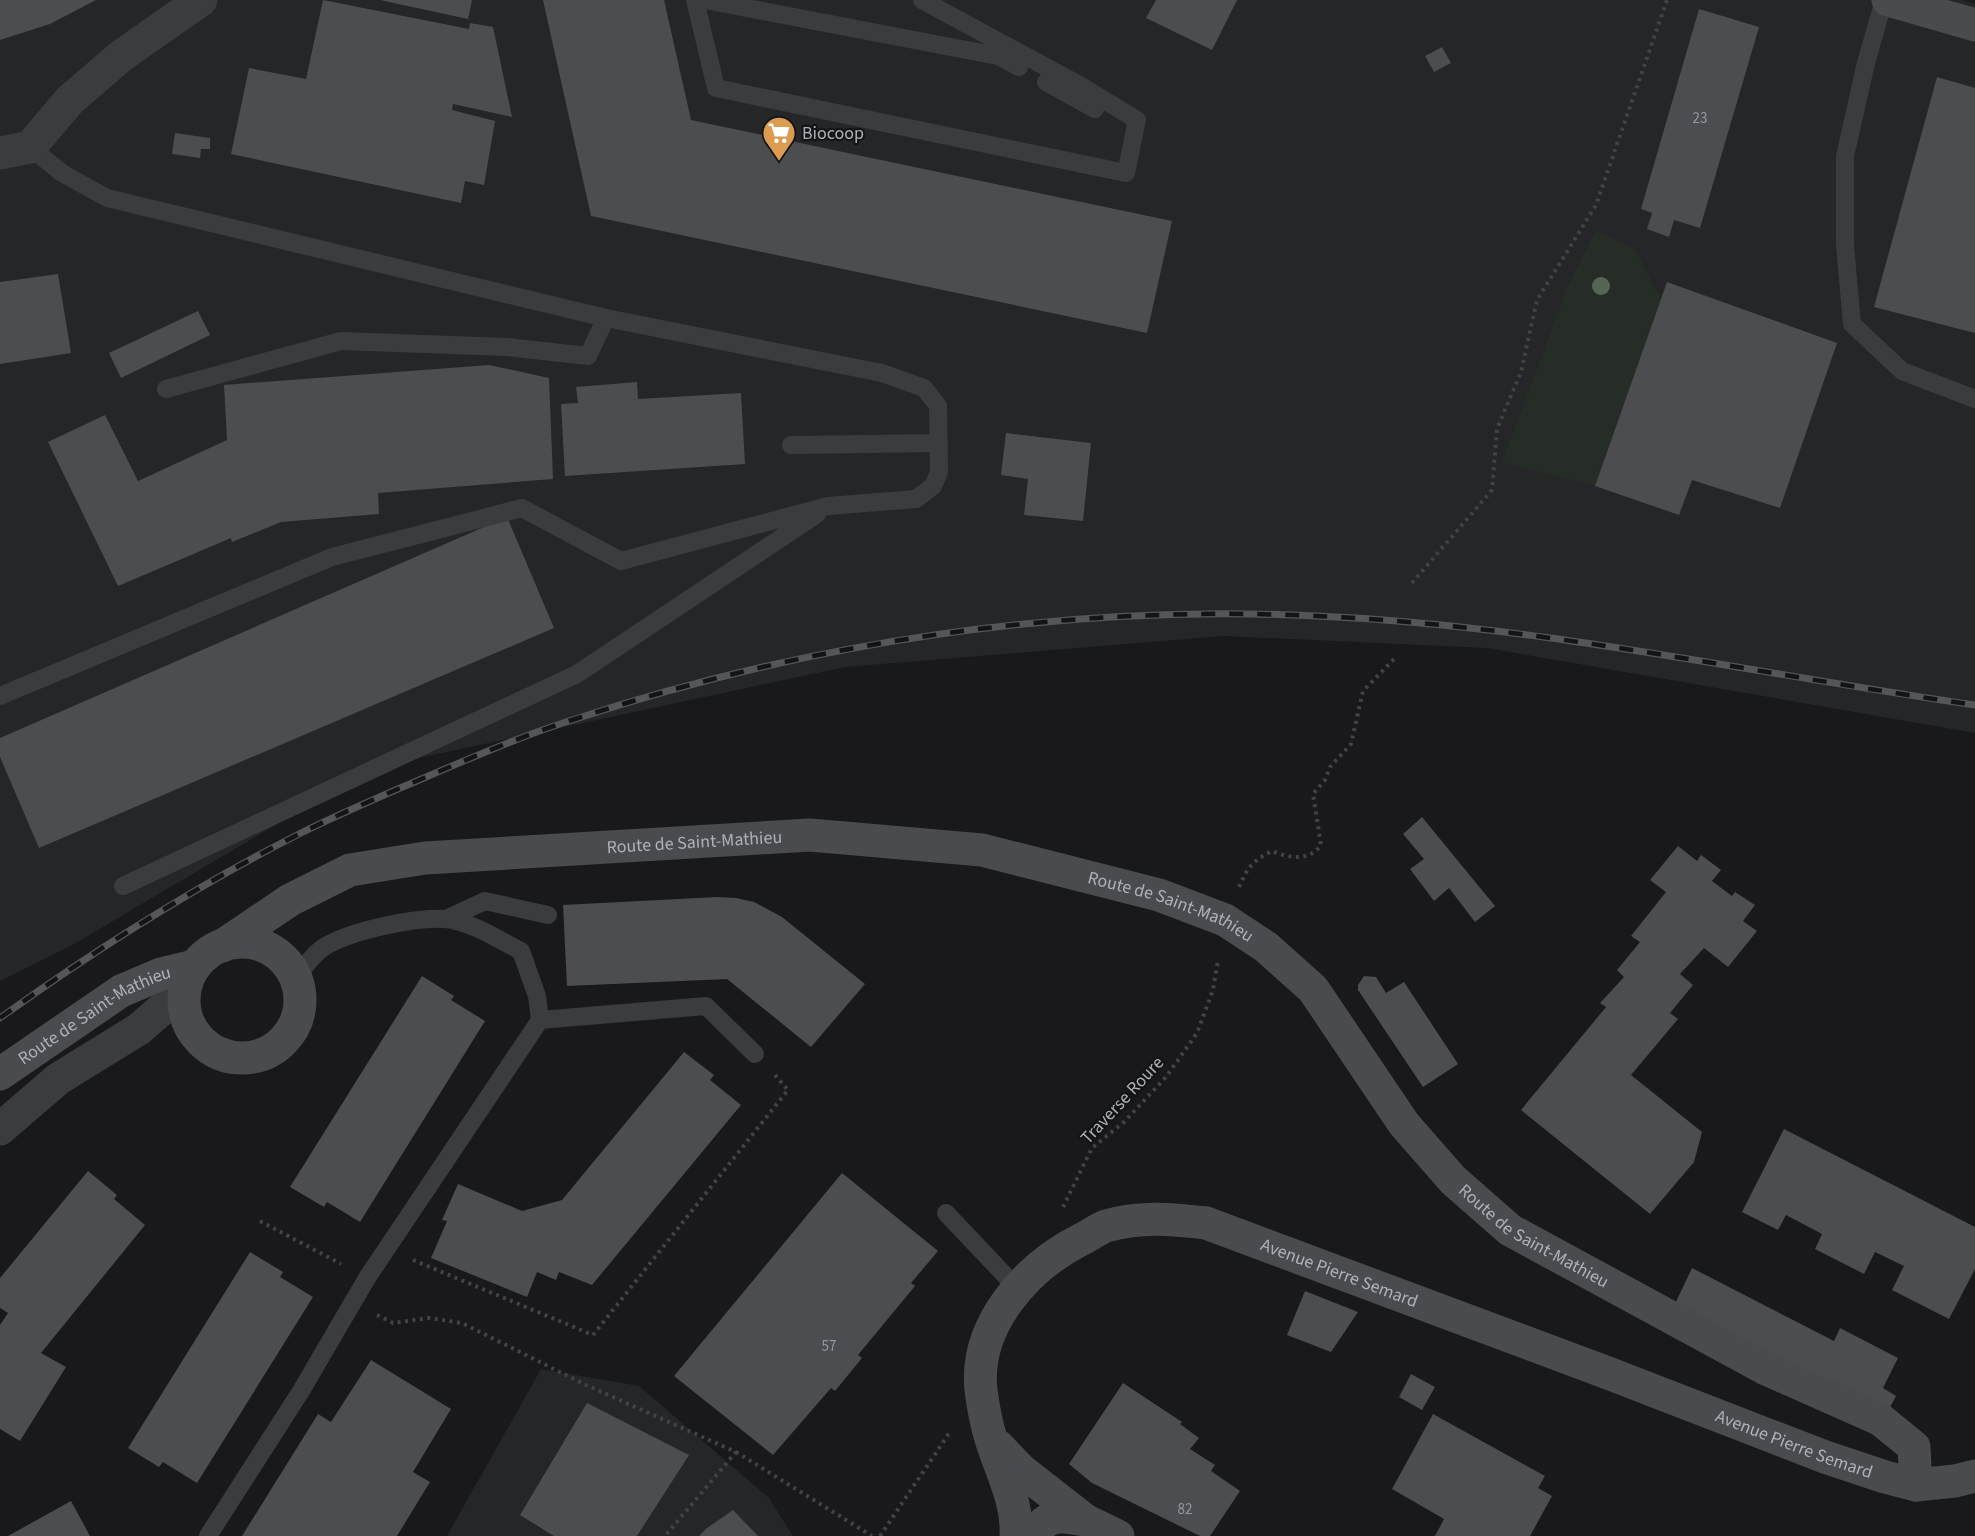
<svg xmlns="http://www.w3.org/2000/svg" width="1975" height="1536" font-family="'Source Sans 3',sans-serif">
<rect width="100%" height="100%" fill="#19191b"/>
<path fill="#252628" d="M0,0h1962l13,4v729l-488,-85 -263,-12 -379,31 -473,101 -298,176 -74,37z
M541,1369l98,17 130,112 24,38h-346z"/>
<path fill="#262c26" d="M1596,230l40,20 25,49 -66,187 -93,-24 64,-172z"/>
<path fill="#4b4d50" d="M0,0h96l-46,24 -50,16z
M323,0l146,29 1,-6 23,4 19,90 -59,-13 -1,6 43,11 -11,64 -19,-4 -4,22 -230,-49 18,-86 57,11z
M380,0h92l-4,19z
M543,0h121l27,120 481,101 -25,112 -556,-117z
M1156,0h81l-25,50 -66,-32z
M1699,9l60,18 -59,201 -26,-8 -5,17 -22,-8 5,-16 -11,-4z
M1442,47l9,16 -17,9 -9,-16z
M1937,77l38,11v245l-101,-26z
M175,133l35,5v11h-9l-1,9 -28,-4z
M58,274l13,79 -71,11v-82z
M1667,282l170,61 -57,165 -88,-28 -13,35 -84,-29z
M198,311l12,24 -89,43 -12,-25z
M489,365l60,13 4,101 -175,14 1,21 -98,8 -49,20 -1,-4 -113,48 -70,-144 57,-27 33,66 89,-41 -3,-55z
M637,382l1,17 103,-6 4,71 -180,12 -4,-72 17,-1 -2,-16z
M1006,433l85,10 -8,78 -59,-6 4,-36 -27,-4z
M507,517l47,111 -515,220 -39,-91v-19z
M1422,817l73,89 -20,16 -26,-34 -15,13 -24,-32 14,-10 -21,-25z
M1678,846l19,15 4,-6 20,15 -9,11 20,15 3,-4 20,13 -12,16 14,10 -29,36 -24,-19 -24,26 13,11 -23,28 8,6 -47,56 71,57 -8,30 -44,52 -129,-104 85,-103 -6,-4 24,-26 -7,-7 23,-28 -9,-6 35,-44 -16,-12z
M717,897l19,1 18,4 28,15 83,67 -54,63 -84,-68 -160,7 -4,-81z
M422,976l32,20 -3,4 34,21 -125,201 -33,-20 -3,5 -34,-20z
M1364,976l12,1 10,16 18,-11 54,82 -35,23 -65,-97v-5z
M684,1052l30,23 -4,5 31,25 -149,180 -33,-13 -3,8 -19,-8 -10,25 -96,-39 16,-37 -5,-1 16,-36 64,27 40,-11z
M1784,1129l191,98v42l-26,50 -57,-29 12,-24 -29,-14 -11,22 -49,-25 7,-15 -36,-19 -8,15 -36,-18z
M88,1171l29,24 -3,4 31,26 -104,128 25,14 -46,74 -20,-12v-104l8,-12 -8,-5v-30z
M842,1173l96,78 -27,32 4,3 -57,69 4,3 -27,33 -4,-3 -58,67 -99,-79z
M250,1252l33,20 -3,5 33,20 -116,186 -34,-21 -4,5 -31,-19z
M1692,1268l142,73 6,-13 58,30 -15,30 13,8 -10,19 -212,-109z
M1305,1291l53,21 -27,40 -44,-17z
M371,1360l80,49 -38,63 17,10 -33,54h-155l76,-122 13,8z
M1411,1374l24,13 -13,23 -23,-13z
M1123,1383l59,39 -2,2 19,14 -9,11 25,16 -4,6 29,20 -30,45h-10l-108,-53 -23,-19z
M587,1403l102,52 -52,81h-83l-34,-21z
M1433,1414l112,62 -7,12 14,8 -22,40h-95l9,-17 -52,-30z
M71,1501l19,35h-82z
M733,1510l25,26h-59l8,-8z"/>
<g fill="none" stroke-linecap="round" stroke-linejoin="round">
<path stroke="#414346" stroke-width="4" stroke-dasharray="3 4.5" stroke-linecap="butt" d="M1412,583l80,-93 5,-61 24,-57 16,-72 59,-95 71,-205
M1239,887c9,-20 13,-26 33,-36 17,7 37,11 49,-6l-8,-51 12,-14 5,-13 21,-23 12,-53 34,-35
M1063,1207l29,-59 32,-26 42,-45 31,-44 16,-43 5,-30
M260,1221l81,43
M413,1260l180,75 195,-245 -14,-16
M377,1315l16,8 36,-5 33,5 124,62 150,67 -71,84
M736,1452l136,84
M880,1536l70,-104"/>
<path stroke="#3b3c3f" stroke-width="18" d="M695,0l21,88 410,85 11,-53 -56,-34 -159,-86
M705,0l293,56 21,11
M1884,0l-18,63 -21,93v89l7,79 50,47 73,28
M1046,82l49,27
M166,389l175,-48 166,6 81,9 18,-38
M791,445l148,-2
M0,696l332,-139 190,-49 99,53 207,-55 88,-7 17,-13 6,-14 -1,-66 -14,-18 -42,-15 -276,-55 -499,-120 -45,-25 -32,-26
M123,886l454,-212 240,-160
M446,919l39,-18 63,14
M540,1020l166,-14 49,48
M946,1213l71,75
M208,1536l93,-145 66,-113 173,-258 -3,-24 -16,-45c-22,-11 -51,-30 -76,-32 -31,-2 -95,12 -121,28 -11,7 -20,21 -29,31"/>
<path stroke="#3b3c3f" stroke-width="33" d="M0,153l30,-6 40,-47 51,-44 80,-56
M0,1129l58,-50 81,-50 45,-39"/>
<g stroke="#494b4f" stroke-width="33">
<path d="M1888,0l87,25"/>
<circle cx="242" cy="1000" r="58"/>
<path id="s1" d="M222,946l68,-46 60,-30 75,-12 385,-23 172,15 177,45 66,25 41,27 47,42 91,135 49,56 57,50 256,139 115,51 33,27 2,38"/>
<path id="s2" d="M0,1074l121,-83 40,-17 33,-8"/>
<path d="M998,1446l23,24 64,50 33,16"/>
<path id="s3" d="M1016,1536c2,-35 -15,-64 -25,-97 -5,-16 -8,-33 -10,-49 -7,-66 47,-124 101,-151 8,-4 16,-10 24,-13 35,-10 65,-7 100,-3l402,150 217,84 60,20 31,8 39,-4 20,-5"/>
<path d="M1032,1536c16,-23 28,-21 53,-16"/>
</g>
<g stroke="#54565a" stroke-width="7">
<path id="rail" d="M0,1018c95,-68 196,-132 301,-185 34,-17 69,-32 104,-47 54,-23 108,-47 164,-65 240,-79 495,-117 747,-105 222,9 440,58 659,89"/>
</g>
<use href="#rail" stroke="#141416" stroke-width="4.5" stroke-dasharray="14" stroke-linecap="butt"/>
</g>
<circle fill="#566456" cx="1601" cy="286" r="9"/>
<defs>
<g id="supermarket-pin" transform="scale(1.725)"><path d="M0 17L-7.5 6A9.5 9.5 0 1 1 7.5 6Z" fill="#db9c51" stroke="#141416"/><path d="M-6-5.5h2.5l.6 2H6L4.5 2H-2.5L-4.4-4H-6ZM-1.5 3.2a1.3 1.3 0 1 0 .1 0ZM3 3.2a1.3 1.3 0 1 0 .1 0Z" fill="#fff"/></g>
</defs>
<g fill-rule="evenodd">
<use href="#supermarket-pin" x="779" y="133"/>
</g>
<g text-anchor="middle" stroke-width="4.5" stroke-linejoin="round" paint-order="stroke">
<g font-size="15" fill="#94999f">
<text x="1700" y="123">23</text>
<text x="829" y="1351">57</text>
<text x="1185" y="1514">82</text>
</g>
<g font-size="18" fill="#adb2b9" stroke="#141416" text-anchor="start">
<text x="802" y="139">Biocoop</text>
</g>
<g font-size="18" fill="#adb2b9" stroke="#141416">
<text dy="6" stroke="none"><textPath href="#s1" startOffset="495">Route de Saint-Mathieu</textPath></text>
<text dy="6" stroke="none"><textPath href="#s1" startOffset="981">Route de Saint-Mathieu</textPath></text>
<text dy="6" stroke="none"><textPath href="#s2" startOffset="112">Route de Saint-Mathieu</textPath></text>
<text transform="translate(1122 1100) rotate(-47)" y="6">Traverse Roure</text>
<text dy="6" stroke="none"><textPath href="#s1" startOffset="1485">Route de Saint-Mathieu</textPath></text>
<text dy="6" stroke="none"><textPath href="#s3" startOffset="614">Avenue Pierre Semard</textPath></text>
<text dy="6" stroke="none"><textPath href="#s3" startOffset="1100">Avenue Pierre Semard</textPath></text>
</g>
</g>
</svg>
